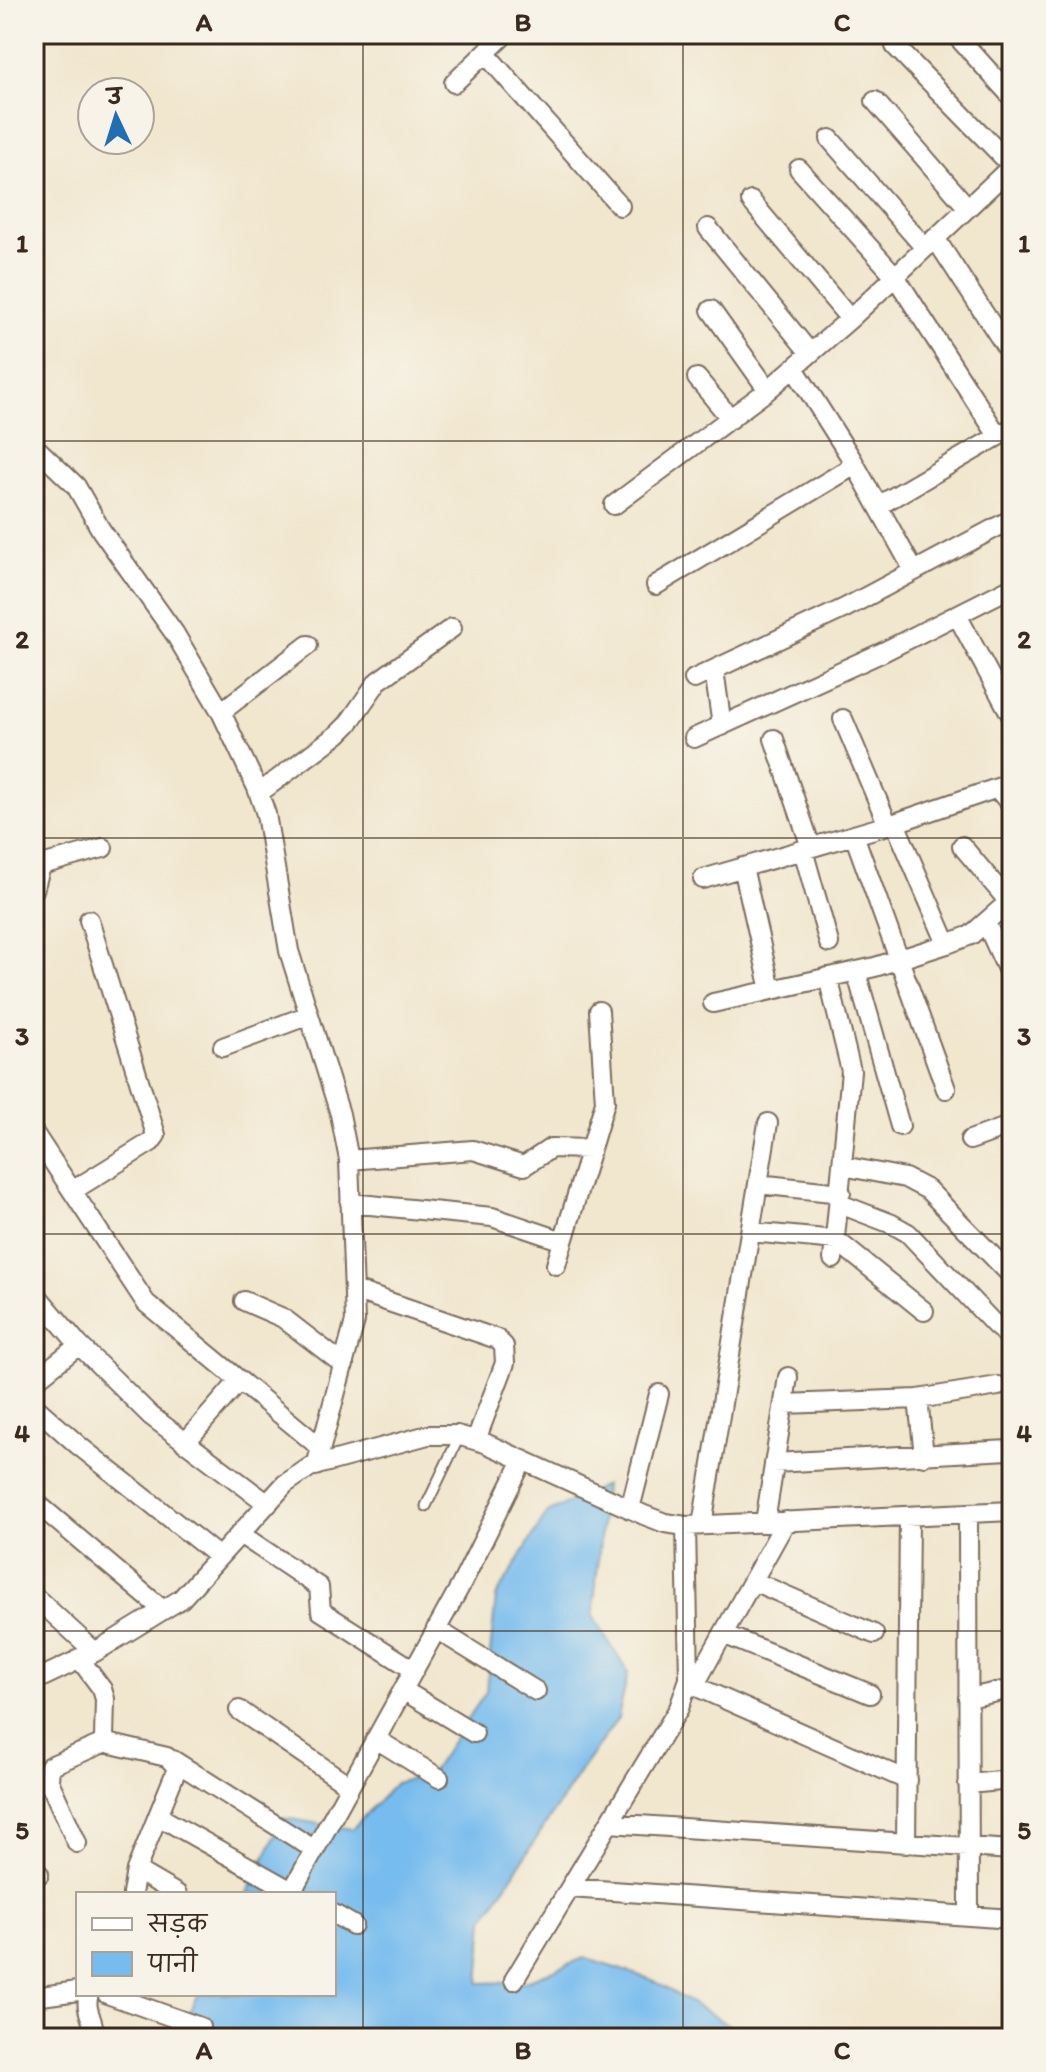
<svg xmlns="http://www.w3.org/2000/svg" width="1046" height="2072" font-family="Itim,'Playpen Sans Deva',sans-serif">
<rect width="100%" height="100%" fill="#f7f3e8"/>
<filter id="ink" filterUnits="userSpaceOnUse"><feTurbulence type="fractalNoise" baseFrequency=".0125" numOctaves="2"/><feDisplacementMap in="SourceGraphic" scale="16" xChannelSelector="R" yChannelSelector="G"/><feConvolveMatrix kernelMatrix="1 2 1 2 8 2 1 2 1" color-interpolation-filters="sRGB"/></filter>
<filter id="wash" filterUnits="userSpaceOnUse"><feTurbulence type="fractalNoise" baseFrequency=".006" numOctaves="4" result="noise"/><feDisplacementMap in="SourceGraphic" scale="32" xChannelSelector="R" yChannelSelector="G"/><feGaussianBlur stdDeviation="1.8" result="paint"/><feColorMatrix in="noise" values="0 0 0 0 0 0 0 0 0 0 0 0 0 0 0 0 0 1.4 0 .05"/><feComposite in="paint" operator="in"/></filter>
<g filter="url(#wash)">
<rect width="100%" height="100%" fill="#f1e6ce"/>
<path fill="#77bcee" stroke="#597386" stroke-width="2" d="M605,1485l-12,131 35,57 -10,45 -37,52 -97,149 -5,64 45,-1 60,-24 66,21 101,59h-575l22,-44h136v-100h-87l37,-76 68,11 44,-46 34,-9 56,-82 10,-95 51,-84z"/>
</g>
<g filter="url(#ink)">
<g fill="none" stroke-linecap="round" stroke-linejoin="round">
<g stroke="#7b6c5c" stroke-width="13">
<path id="service" d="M426,1506l34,-71"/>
</g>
<g stroke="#7b6c5c" stroke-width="22">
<path id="minor" d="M955,34l57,63
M485,53l135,153
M454,83l51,-49
M875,101l93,107
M830,139l95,109
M799,169l96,107 103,160
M751,201l99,118
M708,228l102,125
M935,238l77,118
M711,310l57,80
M794,368l59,93 61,110
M697,378l34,41
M34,446l42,40 25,44 74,104 46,78 36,76 9,26 23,137 51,163 9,46 6,161 -39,145
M614,505l154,-115 82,-71 162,-153 -117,-120
M878,506l134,-78
M656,585l199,-120
M957,615l55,102
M714,670l8,56
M694,679l151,-71 167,-89
M221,712l87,-67
M843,719l45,106
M694,738l189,-86 129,-65
M774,739l37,108
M997,788l15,18
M259,793l79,-59 10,-10 30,-43 74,-53
M895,823l52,121
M854,835l92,254
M962,846l47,56
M803,850l26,93
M743,867l28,123
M703,879l192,-56 117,-40
M34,890l6,-21 5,-5 58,-16
M986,923l26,57
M856,971l44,155
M828,977l23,94 -18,188
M713,1003l162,-36 72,-23 24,-9 41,-36
M223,1047l86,-32
M34,1133l112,170 175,145
M970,1140l42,-15
M349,1160l124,-10 51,16 27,-18 40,1
M843,1166l62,12 23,12 84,86
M758,1184l83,9
M72,1191l79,-49 5,-7 -67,-215
M350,1203l142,14 71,24
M840,1204l52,20 16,9 88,93 16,13
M750,1232l86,8 88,71
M556,1265l49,-163 -6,-91
M354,1290l143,49 7,7 1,17 -29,77
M34,1292l45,53 72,71 117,88
M244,1301l39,17 61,47
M34,1381l45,-36
M918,1399l6,57
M784,1404l134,-5 80,-13
M34,1406l44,39 141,112
M185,1443l54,-62
M774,1463l235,-13
M34,1501l129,109
M630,1509l29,-115
M968,1513l1,403
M765,1522l23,-145
M702,1525l66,-402
M240,1534l79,53 2,24 93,59
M753,1581l121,53
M34,1596l61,56
M436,1629l100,62
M723,1634l147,60
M79,1658l23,31 3,10 -1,39 3,5 60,14 8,8 1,6 -40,99 -4,24
M34,1681l61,-29 86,-53 104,-115 25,-17 118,-32h29l28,8 159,72 21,8 21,3 326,-15
M688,1683l219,97
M694,1686l92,-165
M403,1690l71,43
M968,1698l44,-9
M239,1710l111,76
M376,1739l63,39
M173,1760l142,90
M968,1784l44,-4
M158,1816l139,78
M609,1823l403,27
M77,1843l-28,-62 1,-15 56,-24
M906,1844l3,-328
M136,1870l41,24
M34,1877l5,-3
M570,1888l442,31
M292,1891l170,-308 61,-123
M334,1914l19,11
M514,1980l165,-272 10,-29 -3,-153
M89,1994c-6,18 8,27 4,44
M107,1994l93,33
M34,1997l44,-6"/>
</g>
<use href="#service" stroke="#fff" stroke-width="9"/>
<use href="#minor" stroke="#fff" stroke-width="18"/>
</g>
</g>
<path fill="none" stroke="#3b2a1e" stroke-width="2" stroke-opacity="0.55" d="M363,34v2004M683,34v2004M34,441h978M34,838h978M34,1234h978M34,1631h978"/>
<rect width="1046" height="2072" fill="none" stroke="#f7f3e8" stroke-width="88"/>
<rect x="76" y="1892" width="260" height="104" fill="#f7f3e8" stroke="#aca397" stroke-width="2"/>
<rect x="92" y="1918" width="40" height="12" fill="#ffffff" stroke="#aca397" stroke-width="2"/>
<text x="148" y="1932" font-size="24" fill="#3b2a1e">सड़क</text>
<rect x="92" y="1952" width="40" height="24" fill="#77bcee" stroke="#aca397" stroke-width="2"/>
<text x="148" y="1972" font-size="24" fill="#3b2a1e">पानी</text>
<g transform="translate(116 116) rotate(356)"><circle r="38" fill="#f7f3e8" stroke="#aca397" stroke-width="2"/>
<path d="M0-6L14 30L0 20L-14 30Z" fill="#1f6fb2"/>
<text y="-12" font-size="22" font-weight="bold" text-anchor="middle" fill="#3b2a1e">उ</text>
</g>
<rect x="44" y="44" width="958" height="1984" fill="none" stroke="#3b2a1e" stroke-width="3"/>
<g font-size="26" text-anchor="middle" font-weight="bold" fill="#3b2a1e">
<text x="204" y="31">A</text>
<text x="523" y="31">B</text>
<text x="842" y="31">C</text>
<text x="22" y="252">1</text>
<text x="1024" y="252">1</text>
<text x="22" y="648">2</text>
<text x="1024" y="648">2</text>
<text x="22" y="1045">3</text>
<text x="1024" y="1045">3</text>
<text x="22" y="1442">4</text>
<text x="1024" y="1442">4</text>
<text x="22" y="1839">5</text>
<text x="1024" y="1839">5</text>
<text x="204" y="2059">A</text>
<text x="523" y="2059">B</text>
<text x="842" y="2059">C</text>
</g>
</svg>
